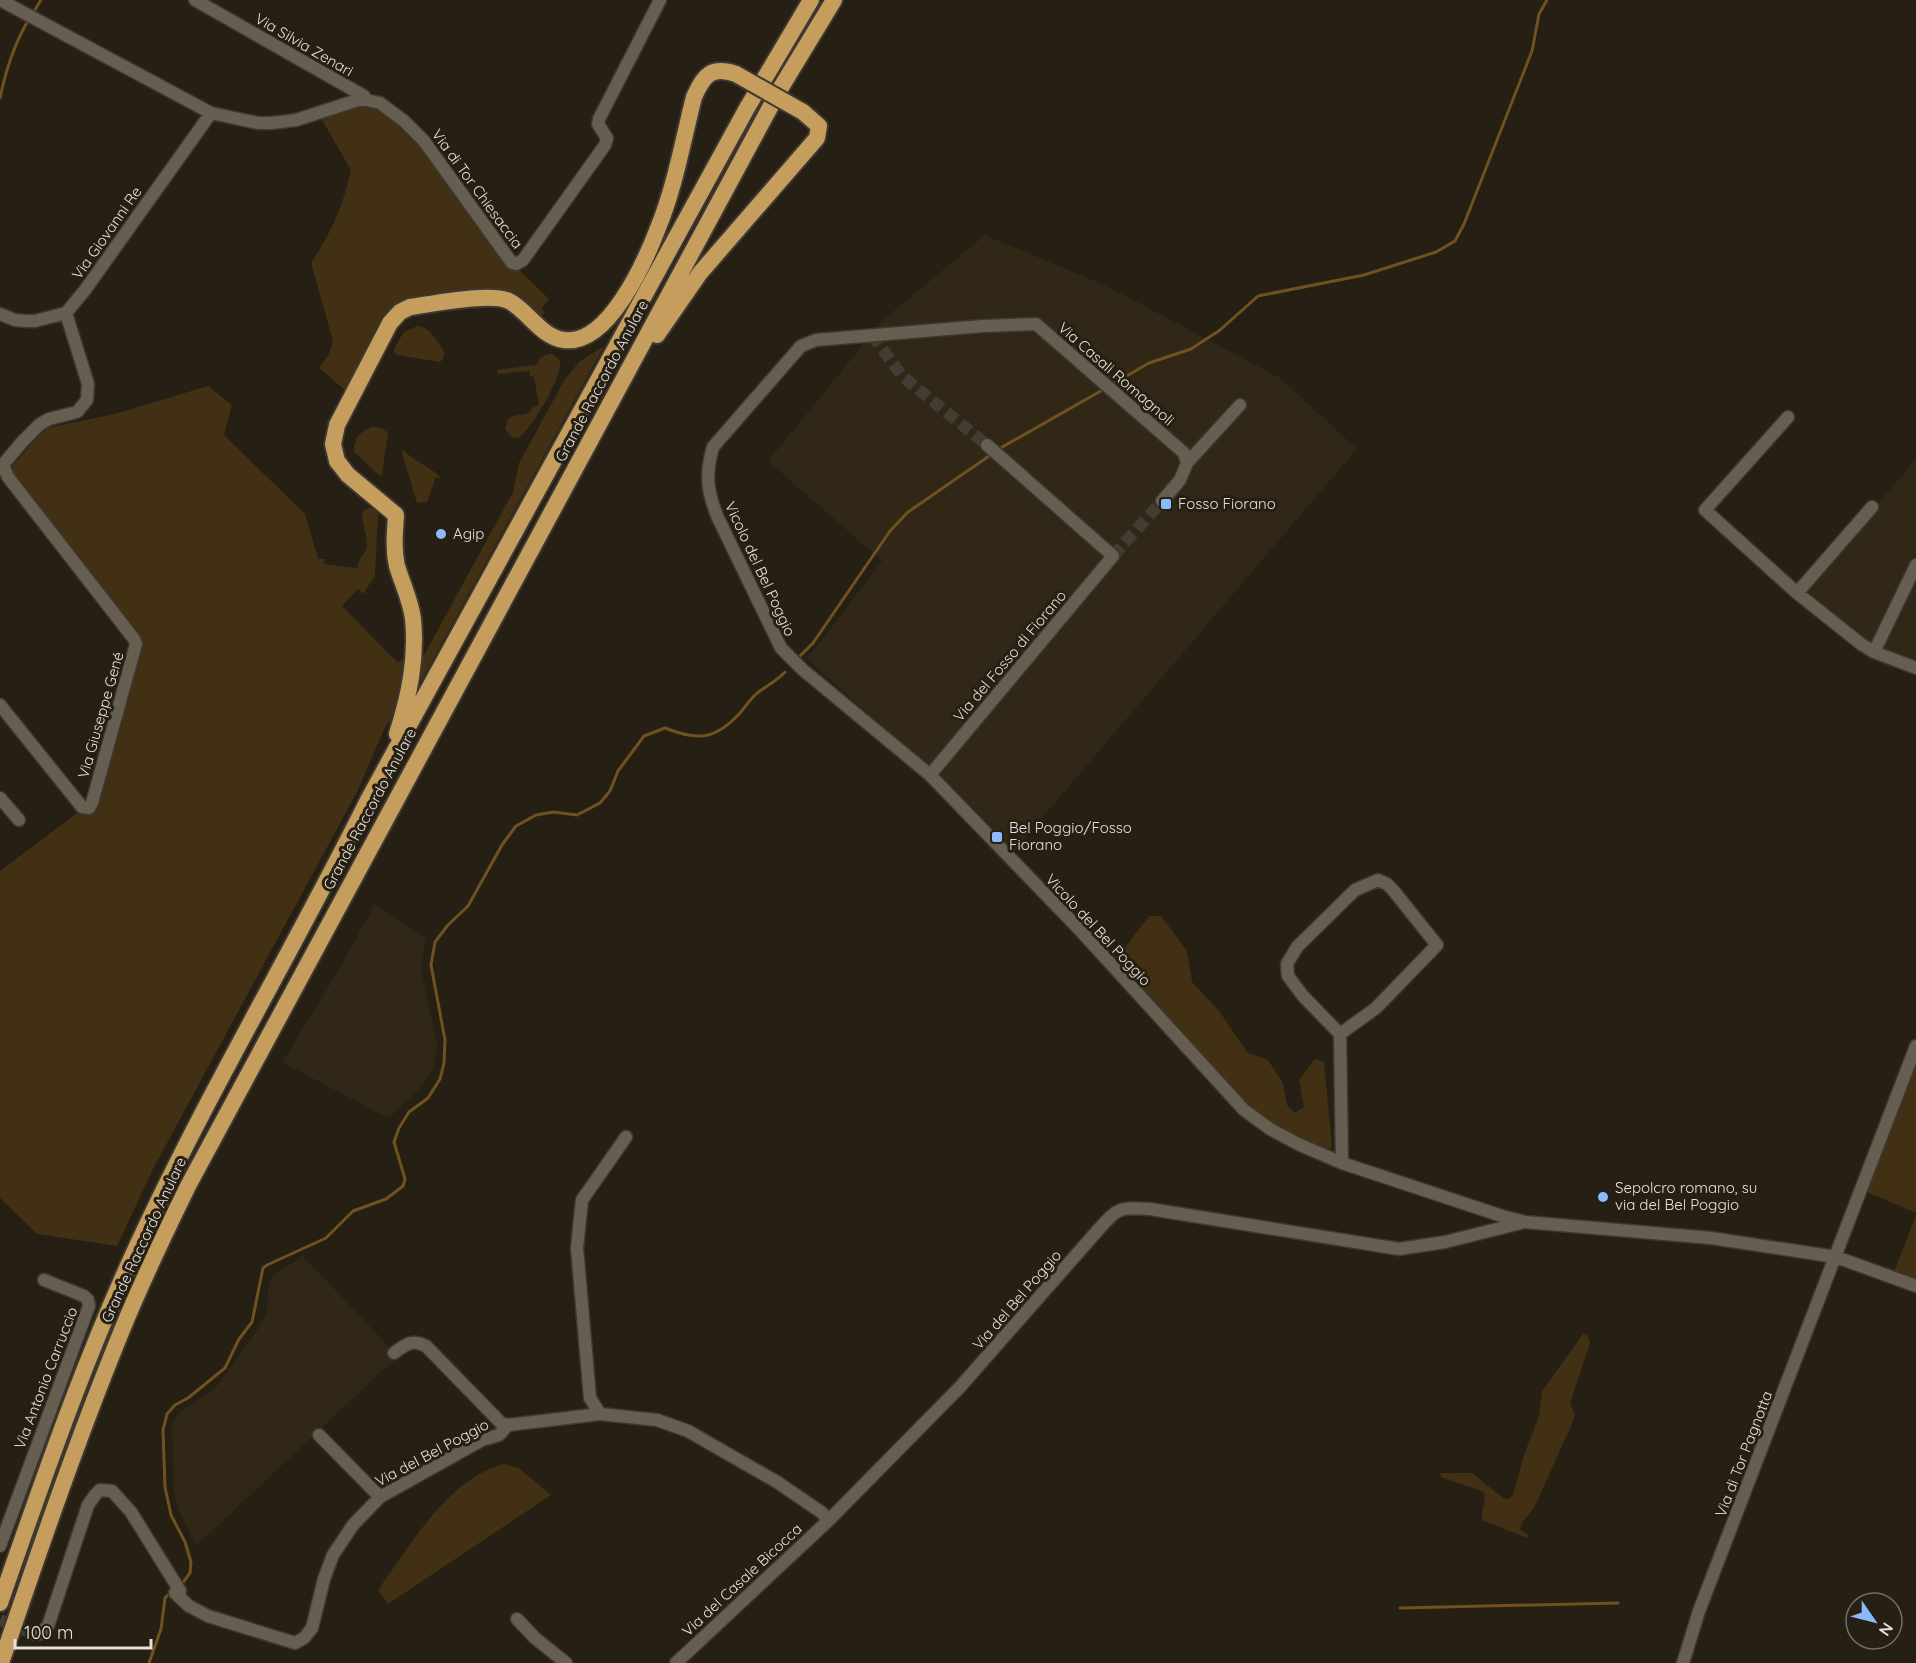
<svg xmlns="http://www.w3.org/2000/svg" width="1916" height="1663" font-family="Quicksand,sans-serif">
<rect width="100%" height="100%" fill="#261f14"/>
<path fill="#312716" d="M985,235l120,50 175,93 77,71 -345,404 -101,-101 -104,-93 75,-98 -114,-100 116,-142z
M1916,459v95l-43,89 -11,-5 -58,-48z
M1916,572v91l-35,-14z
M375,904l51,35 -4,22v13l15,70 -3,21 -10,19 -34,33h-4l-104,-55 55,-89z
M303,1256l95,100 -202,190 -17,-35 -5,-18 -2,-64 2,-8 6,-9 37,-26 35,-48 12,-19 3,-7 1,-24 3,-9 7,-7z"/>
<path fill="#413014" d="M355,101l45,13 112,149 37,36 -8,10 4,3 -7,9 -24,-17 -104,3 -58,89 -33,-28 10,-14 4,-13 -22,-78c22,-34 31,-54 40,-93l-33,-57z
M417,326c14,1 20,15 27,26l-1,7 -3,3 -43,-7 -3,-3v-3l9,-16z
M604,346l-191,350 4,-28 96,-176 6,-29 46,-84 14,-17z
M548,354h4l8,6c4,15 -28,68 -41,78l-7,-1 -7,-8 3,-10c7,-5 16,-3 23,-8l1,-3 7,-3 -5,-28 -4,-1v-5l-32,3 -1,-4 39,-5 5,-8z
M208,386l24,19 -8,30 81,79 13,45h7l-1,5 33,4c1,-9 8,-14 10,-22 1,-12 -7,-23 -4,-35l8,-4 7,6 -3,63 -12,18 -5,-5 -16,17 56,57 8,-6v45l-20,23 -29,67 -204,377 -36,77 -80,-12 -37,-36v-327l101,-76 42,-149 -133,-177 20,-24 17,-17 68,-14z
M372,427l9,1 7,5 -6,42 -2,1 -26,-24c0,-14 5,-20 18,-25z
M403,449c10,13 31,18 39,31l-6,-3 -9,25 -10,1 -15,-50z
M1149,916h12l26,35 5,31 27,29 29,42 20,7 15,23 4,22 8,8 9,-6 -5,-27 16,-21 9,3 8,84 -3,4 -8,1 -41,-21 -48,-39 -114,-126 2,-11z
M1916,1066v147l-49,-21z
M1916,1215v65l-22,-8z
M1583,1334l5,2 2,8 -20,59 5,11 -3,10 -38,84 -12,15 -2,6 8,6 -1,3 -45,-18c-2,-9 5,-19 2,-28l-43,-15 -1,-4h32l31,25 6,1 4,-4 11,-40 15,-39 3,-25z
M504,1464l15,4 32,27 -163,109 -10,-14c33,-45 69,-111 126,-126z"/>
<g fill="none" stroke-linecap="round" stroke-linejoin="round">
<path stroke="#6f5220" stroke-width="3" d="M33,13l8,-13
M0,98c6,-29 14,-54 29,-79
M1111,385l38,-22 42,-14 29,-19 38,-34 106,-21 72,-23 19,-11 9,-17 68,-173 7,-37 8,-14
M997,450l109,-62
M799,657l14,-14 77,-112 18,-19 84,-58
M181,1585l9,-12 1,-11 -6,-20 -14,-27 -6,-28 -2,-57 4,-16 8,-9 13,-7 37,-30 14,-29 13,-17 11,-54 4,-3 59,-27 27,-27 33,-12 17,-13 2,-7 -11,-37 5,-14 10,-16 19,-14 12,-19 4,-16 1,-23 -14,-75 4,-23 13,-17 20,-19 34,-61 14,-19 20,-11 17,-3 24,3 23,-12 10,-12 8,-20 26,-35 21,-8c33,13 50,12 75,-15 5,-6 10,-13 15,-18 10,-9 21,-13 30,-23
M1400,1608l218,-5
M149,1663l12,-34 4,-31 8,-8"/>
<path stroke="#433c32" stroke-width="12" stroke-dasharray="12 6" stroke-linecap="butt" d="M872,335l30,41 85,69
M1113,556l49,-55
M0,1620l32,13"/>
<g stroke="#3e3832" stroke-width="15">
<path id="minor" d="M0,0l211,113 47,10h14l24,-3 65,-21 19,4 24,18 20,20 88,122 4,1 7,-4 82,-115 2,-7 -9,-14 1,-5 61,-119
M195,0l169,96 1,3
M0,314l15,6 10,1h10l31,-8 19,-23 126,-177
M1788,417l-83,93 92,83 64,51 13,8 42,16
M1187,463l-3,-10 -148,-129 -53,2 -167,14 -15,6 -88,101c-8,28 -6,44 5,71l63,130 22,22 127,105 148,153 166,182 26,19 28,15 44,19 160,53 23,6 186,16 125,19 80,29
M0,468l23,-27 17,-17 9,-5 28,-7 10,-12 1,-16 -22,-71
M1162,501l18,-21 7,-17 53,-58
M1797,593l75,-86
M1874,652l42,-87
M0,705l82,102 7,1 3,-5 44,-159 -2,-5 -126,-162 -5,-12
M930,775l183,-219 -126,-111
M0,798l19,22
M1340,1034l36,-26 61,-63 -44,-55 -6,-6 -9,-4 -23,10 -58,57 -10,17 1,12 15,20 37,38 2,129
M394,1353c12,-9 18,-14 32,-7l75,77 7,2
M600,1414l57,6 31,11 89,51 44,30 8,8 131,-133 138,-157c21,-23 21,-23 52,-21l249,40 46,-7 76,-19
M319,1435l61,62
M0,1546l89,-240 -1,-6 -4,-4 -40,-16
M517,1619l18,19 31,25
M32,1633l7,1 9,-8 40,-121 7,-10 5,-5 12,1 19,21 49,79 -5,2 14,13 19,10 87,27 9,-5 8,-10 12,-49 9,-24 20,-30 27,-28 102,-57 17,-5 9,-10 92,-11 -10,-16 -13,-150 5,-48 44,-63
M676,1663l153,-143
M1683,1663l16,-52 217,-565"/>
</g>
<g stroke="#3e3832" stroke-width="20">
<path id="highway" d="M657,335l43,-62 117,-135 2,-12 -16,-14
M397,734c12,-38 20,-75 16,-115 -2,-18 -11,-36 -16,-53 -4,-17 -2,-34 -1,-51l-48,-40 -11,-14 -4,-17 4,-19 53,-102 10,-11 10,-5c22,-3 81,-15 99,-6 19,10 32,36 55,39 44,6 81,-78 94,-112 17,-41 25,-88 36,-131 10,-23 18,-31 42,-23
M0,1603c44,-126 87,-252 144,-372 69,-147 152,-286 224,-431l379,-692 64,-108
M1,1663c38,-112 76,-223 121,-333 20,-49 43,-97 66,-144l592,-1097 54,-89"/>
</g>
<use href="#minor" stroke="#665e51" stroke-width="12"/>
<use href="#highway" stroke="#c59d5d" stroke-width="16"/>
<g stroke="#3e3832" stroke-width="20" stroke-linecap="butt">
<path id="highway-bridge" d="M736,74l67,38"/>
</g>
<use href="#highway-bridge" stroke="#c59d5d" stroke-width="16"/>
</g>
<g fill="#8cb9fc" stroke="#261f14" stroke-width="2">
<rect x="1160" y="498" width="12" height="12" rx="3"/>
<circle cx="441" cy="534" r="6"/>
<rect x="991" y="831" width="12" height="12" rx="3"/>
<circle cx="1603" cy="1197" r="6"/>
</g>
<g text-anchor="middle" stroke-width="6" stroke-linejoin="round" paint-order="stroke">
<g font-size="15" fill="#e6e1da" stroke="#261f14">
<text transform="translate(304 45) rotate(30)" y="5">Via Silvia Zenari</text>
<text transform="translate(477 189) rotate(54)" y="5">Via di Tor Chiesaccia</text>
<text transform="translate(107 233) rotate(-55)" y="5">Via Giovanni Re</text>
<text transform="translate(1116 374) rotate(41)" y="5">Via Casali Romagnoli</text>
<text transform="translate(602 381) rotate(-62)" y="5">Grande Raccordo Anulare</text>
<text transform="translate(760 569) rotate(65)" y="5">Vicolo del Bel Poggio</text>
<text transform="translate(1010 656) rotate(-50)" y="5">Via del Fosso di Fiorano</text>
<text transform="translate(101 715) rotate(-74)" y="5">Via Giuseppe Gené</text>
<text transform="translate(370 809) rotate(-62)" y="5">Grande Raccordo Anulare</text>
<text transform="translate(1098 930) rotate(47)" y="5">Vicolo del Bel Poggio</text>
<text transform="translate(144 1240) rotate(-65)" y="5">Grande Raccordo Anulare</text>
<text transform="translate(1017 1300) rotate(-49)" y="5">Via del Bel Poggio</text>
<text transform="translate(46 1378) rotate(-69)" y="5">Via Antonio Carruccio</text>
<text transform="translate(432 1453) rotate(-28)" y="5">Via del Bel Poggio</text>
<text transform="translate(1744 1454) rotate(-69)" y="5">Via di Tor Pagnotta</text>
<text transform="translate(742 1580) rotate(-43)" y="5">Via del Casale Bicocca</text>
</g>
<g font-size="15" fill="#e6e1da" stroke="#261f14" text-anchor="start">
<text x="1178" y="509">Fosso Fiorano</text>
<text x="453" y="539">Agip</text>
<text x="1009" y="833">Bel Poggio/Fosso<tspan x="1009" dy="17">Fiorano</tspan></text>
<text x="1615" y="1193">Sepolcro romano, su<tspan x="1615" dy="17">via del Bel Poggio</tspan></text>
</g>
</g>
<g transform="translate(1874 1621) rotate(125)"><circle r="28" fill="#261f14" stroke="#736d63" stroke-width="1.5"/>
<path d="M0-4.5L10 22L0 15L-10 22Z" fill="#8cb9fc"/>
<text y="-9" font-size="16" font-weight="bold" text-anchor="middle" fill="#e6e1da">N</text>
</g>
<path d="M15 1639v9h136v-9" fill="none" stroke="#e6e1da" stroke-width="3"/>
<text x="24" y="1639" font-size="18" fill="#e6e1da" stroke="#261f14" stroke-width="4.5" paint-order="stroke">100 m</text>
</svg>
